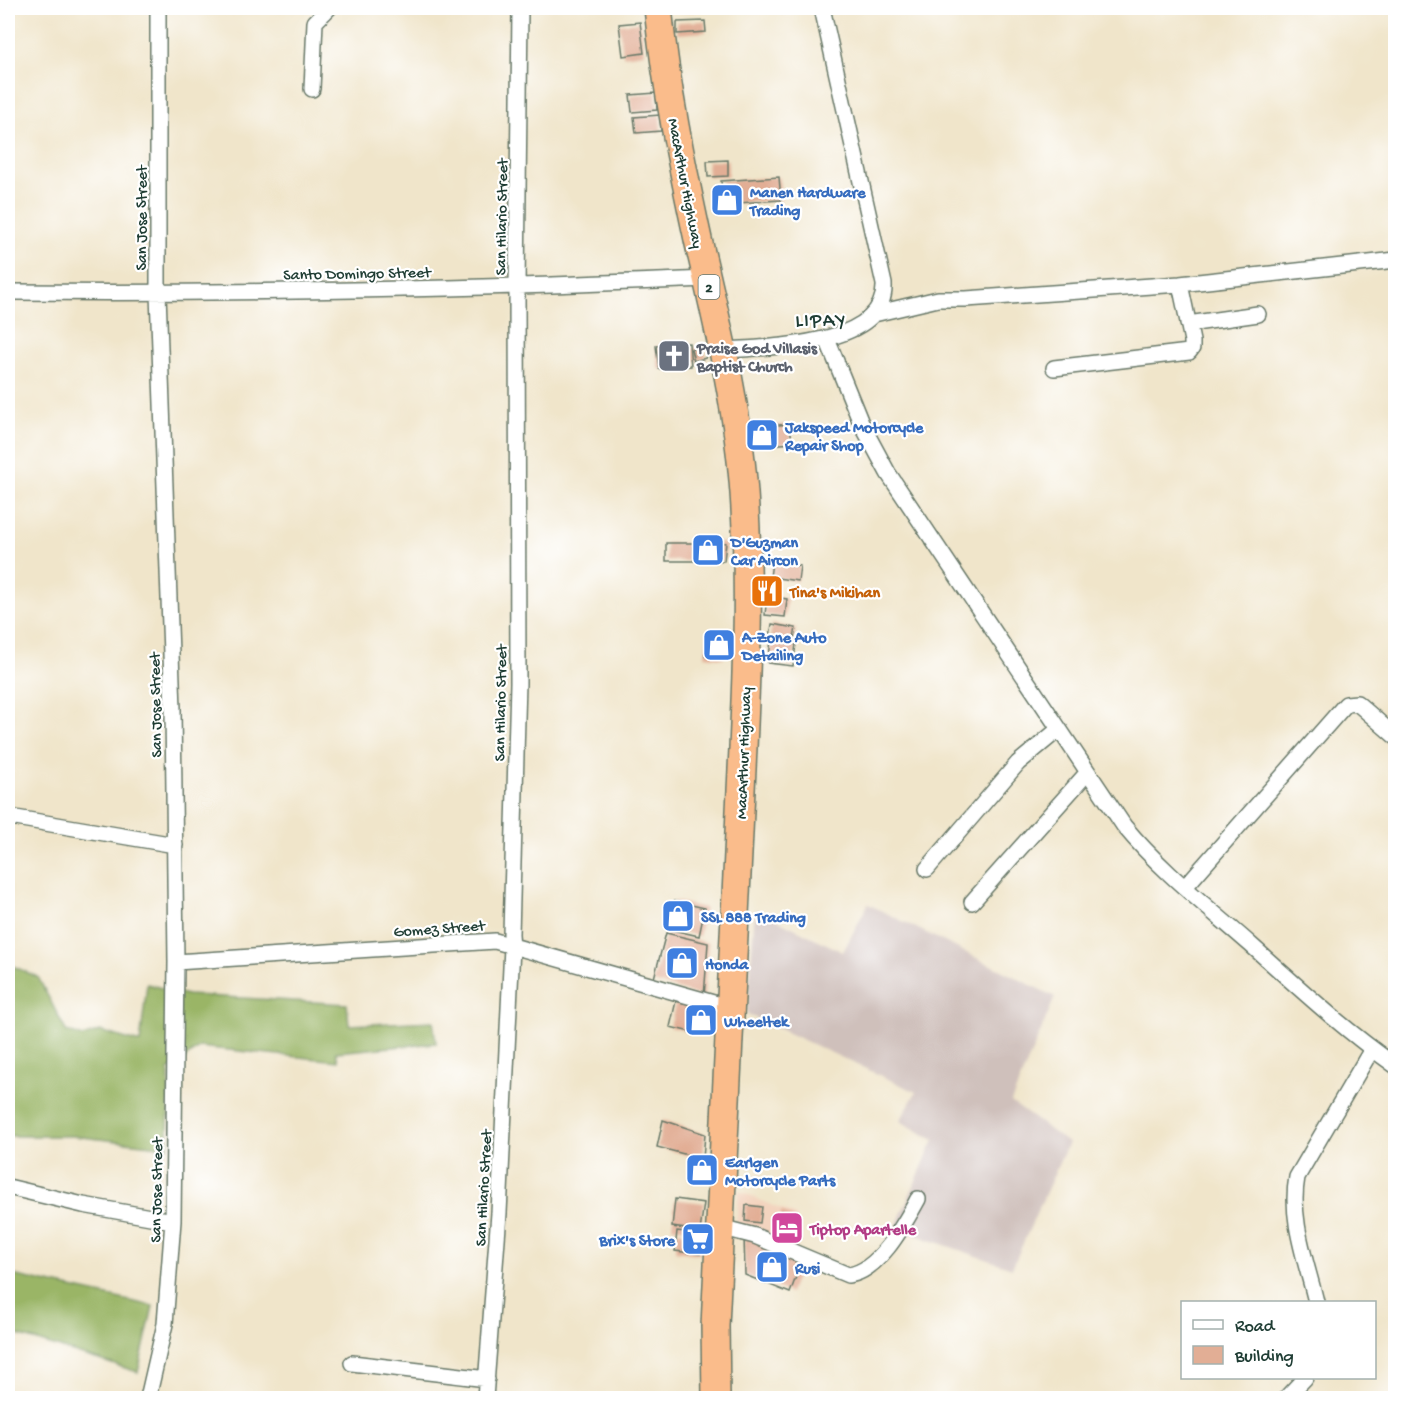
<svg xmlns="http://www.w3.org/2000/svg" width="1403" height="1406" font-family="'Gochi Hand',sans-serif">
<rect width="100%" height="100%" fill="#fff"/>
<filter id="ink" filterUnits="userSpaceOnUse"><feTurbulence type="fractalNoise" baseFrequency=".0167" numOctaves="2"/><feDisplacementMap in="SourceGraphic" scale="12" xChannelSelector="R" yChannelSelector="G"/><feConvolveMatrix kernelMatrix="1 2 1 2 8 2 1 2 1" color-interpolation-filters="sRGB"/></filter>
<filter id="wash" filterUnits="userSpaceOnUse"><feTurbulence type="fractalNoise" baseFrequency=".008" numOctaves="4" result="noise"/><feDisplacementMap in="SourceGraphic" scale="24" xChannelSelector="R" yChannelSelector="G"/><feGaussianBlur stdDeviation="1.35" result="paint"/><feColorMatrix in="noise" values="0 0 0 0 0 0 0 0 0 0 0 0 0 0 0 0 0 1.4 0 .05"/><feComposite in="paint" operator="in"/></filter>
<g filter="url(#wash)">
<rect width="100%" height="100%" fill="#f0e5ca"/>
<path fill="#f3d4bf" d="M739,1191l57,25 1,34 -61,-23z"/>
<path fill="#cfc0bb" d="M868,904l187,93 -44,105 57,41 -56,125 -117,-40 39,-88 -34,-19 16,-29 -169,-78 8,-105 88,43z"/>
<path fill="#9ab566" stroke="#5c794d" stroke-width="1.5" d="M10,965l28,12 28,54 17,6 17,-6 40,12 7,-59 40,11 160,9 2,21 84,-4 3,22 -100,9 2,9 -138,-14 -31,23 -1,77 -95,-11h-65v-170z
M8,1274l145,32 -15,66 -130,-40z"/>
<g id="blocks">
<path fill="#e2ae95" d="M676,8h18v3l-18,1z
M705,21l1,11 -29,2v-12z
M640,22l4,31 -21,3 -4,-32z
M656,93l1,17 -25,2 -2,-17z
M660,115l1,16 -25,2 -2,-16z
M728,160v16l-20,1 -1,-16z
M779,177l2,23 -58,4 -2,-23z
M689,343l2,23 -32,3 -3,-23z
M704,346l2,12 -12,3 -3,-12z
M790,424l2,19 -34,3 -2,-19z
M717,542l9,1 -2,18 -9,-1z
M666,543h28l1,18h-29z
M772,562l28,4 -2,15 -28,-4z
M774,584l1,9 -10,1 -1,-9z
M767,596l20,3 -2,18 -20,-2z
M772,624l24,4 -3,14 -23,-5z
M708,634l17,2 -2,22 -18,-2z
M771,641l25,3 -3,22 -25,-3z
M674,901l31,7 -6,28 -31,-7z
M666,933l42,10 -4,54 -51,-15z
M676,1001l32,8 -5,26 -33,-8z
M663,1120l42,14 -2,25 -46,-12z
M695,1159l12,3 -4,16 -12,-4z
M675,1199l29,4 -4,28 -28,-4z
M746,1205l16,2 -2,16 -15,-2z
M781,1211l13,7 2,29 -15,-6z
M677,1231l25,3 -2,20 -25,-3z
M744,1235l59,23 -13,35 -45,-18z"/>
</g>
</g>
<g filter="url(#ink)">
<use href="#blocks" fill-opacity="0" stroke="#687868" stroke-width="1.5"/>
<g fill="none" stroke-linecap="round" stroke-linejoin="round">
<g stroke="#687868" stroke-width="18">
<path id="street" d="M312,89l3,-67 14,-14
M8,292c233,2 466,-3 699,-13
M874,314l64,-15h28l214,-15 216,-24
M1188,324l70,-10
M827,339l34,84 27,50 236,353c37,45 84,81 127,119 47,42 93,85 145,121
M724,350c43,-3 163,-3 160,-66l-62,-276
M1054,368l135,-16 3,-4v-7l-12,-57
M10,817l165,28
M927,869l91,-106 41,-34
M1185,887l161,-183 11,-1 39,34
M972,902l116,-130
M176,962l319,-21 236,67
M8,1187l75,18 90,16
M720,1227l35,9 93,39c31,-3 56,-51 70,-76
M1316,1302c-9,-39 -27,-83 -19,-125l75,-128
M352,1363l135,16
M148,1398l17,-74 8,-103 3,-259 -3,-253 -15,-416v-285
M485,1398l14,-185 13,-266 -1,-13 7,-251 -1,-396 3,-279
M1286,1398l19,-20"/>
</g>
<g stroke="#687868" stroke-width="30">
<path id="highway" d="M658,8c8,79 24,158 41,236 19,82 39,164 45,249 8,113 0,227 -5,340 -8,164 -16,328 -24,493l1,72"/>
</g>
<use href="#street" stroke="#fff" stroke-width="15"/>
<use href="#highway" stroke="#fabc8b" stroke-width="27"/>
</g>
</g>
<defs>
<g id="shop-square" transform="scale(1.725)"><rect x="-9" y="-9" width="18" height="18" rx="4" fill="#3f7fe0" stroke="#fff"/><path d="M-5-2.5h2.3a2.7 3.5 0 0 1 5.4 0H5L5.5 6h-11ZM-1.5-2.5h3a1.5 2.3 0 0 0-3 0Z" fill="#fff"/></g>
<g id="church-square" transform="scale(1.725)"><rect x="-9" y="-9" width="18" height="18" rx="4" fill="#6b7280" stroke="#fff"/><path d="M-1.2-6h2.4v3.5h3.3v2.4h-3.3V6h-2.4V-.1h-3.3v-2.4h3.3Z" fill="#fff"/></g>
<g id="restaurant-square" transform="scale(1.725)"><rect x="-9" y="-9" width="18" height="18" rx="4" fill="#e8710a" stroke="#fff"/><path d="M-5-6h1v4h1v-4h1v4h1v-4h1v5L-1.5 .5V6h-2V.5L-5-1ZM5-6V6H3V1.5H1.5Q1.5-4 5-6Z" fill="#fff"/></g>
<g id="hotel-square" transform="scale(1.725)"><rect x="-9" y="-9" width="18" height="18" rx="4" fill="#d1479c" stroke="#fff"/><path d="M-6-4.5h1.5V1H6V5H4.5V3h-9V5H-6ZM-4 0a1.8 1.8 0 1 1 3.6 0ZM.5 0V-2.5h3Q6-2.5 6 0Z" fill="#fff"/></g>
<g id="supermarket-square" transform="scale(1.725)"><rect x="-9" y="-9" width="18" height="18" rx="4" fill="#3f7fe0" stroke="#fff"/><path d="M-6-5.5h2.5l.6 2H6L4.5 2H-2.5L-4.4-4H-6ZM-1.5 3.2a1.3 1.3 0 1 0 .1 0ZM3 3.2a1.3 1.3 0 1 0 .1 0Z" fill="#fff"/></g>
</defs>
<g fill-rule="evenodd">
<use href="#shop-square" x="727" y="200"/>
<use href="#church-square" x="674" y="356"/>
<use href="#shop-square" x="762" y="435"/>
<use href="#shop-square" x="708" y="550"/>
<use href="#restaurant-square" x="767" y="591"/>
<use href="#shop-square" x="719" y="645"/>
<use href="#shop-square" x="678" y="916"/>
<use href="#shop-square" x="682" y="963"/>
<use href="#shop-square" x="701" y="1020"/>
<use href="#shop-square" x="702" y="1170"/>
<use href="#hotel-square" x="787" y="1228"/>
<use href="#supermarket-square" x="698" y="1239"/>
<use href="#shop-square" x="772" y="1267"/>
</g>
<g text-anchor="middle" stroke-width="4.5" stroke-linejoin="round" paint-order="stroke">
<rect fill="#fff" stroke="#627771" stroke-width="1.5" x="698.5" y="275" width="21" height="24" rx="4.5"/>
<g font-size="15" font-weight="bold" fill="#1f3d34">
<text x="709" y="292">2</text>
</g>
<g font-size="16" fill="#1f3d34" stroke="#fff">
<text transform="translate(687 183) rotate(79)" y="6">MacArthur Highway</text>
<text transform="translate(500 217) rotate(-89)" y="6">San Hilario Street</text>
<text transform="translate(140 218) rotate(-90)" y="6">San Jose Street</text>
<text transform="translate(357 272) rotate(-1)" y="6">Santo Domingo Street</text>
<text transform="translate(499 703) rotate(-89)" y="6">San Hilario Street</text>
<text transform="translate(154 705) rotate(-91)" y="6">San Jose Street</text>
<text transform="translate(742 753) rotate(-88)" y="6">MacArthur Highway</text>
<text transform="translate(439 927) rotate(-4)" y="6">Gomez Street</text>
<text transform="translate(482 1188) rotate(-87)" y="6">San Hilario Street</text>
<text transform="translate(155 1190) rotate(-89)" y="6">San Jose Street</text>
</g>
<g font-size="16" font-weight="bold" fill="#366cbe" stroke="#fff" text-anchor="start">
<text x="750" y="197">Manen Hardware<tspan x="750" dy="18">Trading</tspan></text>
<text x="785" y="432">Jakspeed Motorcycle<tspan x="785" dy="18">Repair Shop</tspan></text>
<text x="731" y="547">D'Guzman<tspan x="731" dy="18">Car Aircon</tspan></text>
<text x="742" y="642">A-Zone Auto<tspan x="742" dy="18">Detailing</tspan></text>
<text x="701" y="922">SSL 888 Trading</text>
<text x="705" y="969">Honda</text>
<text x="724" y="1026">Wheeltek</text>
<text x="725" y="1167">Earlgen<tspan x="725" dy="18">Motorcycle Parts</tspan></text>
<text x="675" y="1245" text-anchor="end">Brix's Store</text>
<text x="795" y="1273">Rusi</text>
</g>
<g font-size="16" font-weight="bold" fill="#5b616d" stroke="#fff" text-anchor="start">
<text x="697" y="353">Praise God Villasis<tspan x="697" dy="18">Baptist Church</tspan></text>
</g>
<g font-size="16" font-weight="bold" fill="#c56008" stroke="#fff" text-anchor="start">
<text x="790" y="597">Tina's Mikihan</text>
</g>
<g font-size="16" font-weight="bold" fill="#b23c85" stroke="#fff" text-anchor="start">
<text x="810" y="1234">Tiptop Apartelle</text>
</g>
<g font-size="20" letter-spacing="1.5" fill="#1f3d34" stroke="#fff">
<text x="821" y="326">LIPAY</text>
</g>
</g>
<rect width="1403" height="1406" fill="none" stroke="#fff" stroke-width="30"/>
<rect x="1181" y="1301" width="195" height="78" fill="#ffffff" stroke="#a5b1ae" stroke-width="1.5"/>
<rect x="1193" y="1320" width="30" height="9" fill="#ffffff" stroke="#a5b1ae" stroke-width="1.5"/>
<text x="1235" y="1331" font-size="18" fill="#1f3d34">Road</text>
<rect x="1193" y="1346" width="30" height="18" fill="#e2ae95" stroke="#a5b1ae" stroke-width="1.5"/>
<text x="1235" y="1361" font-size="18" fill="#1f3d34">Building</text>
</svg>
